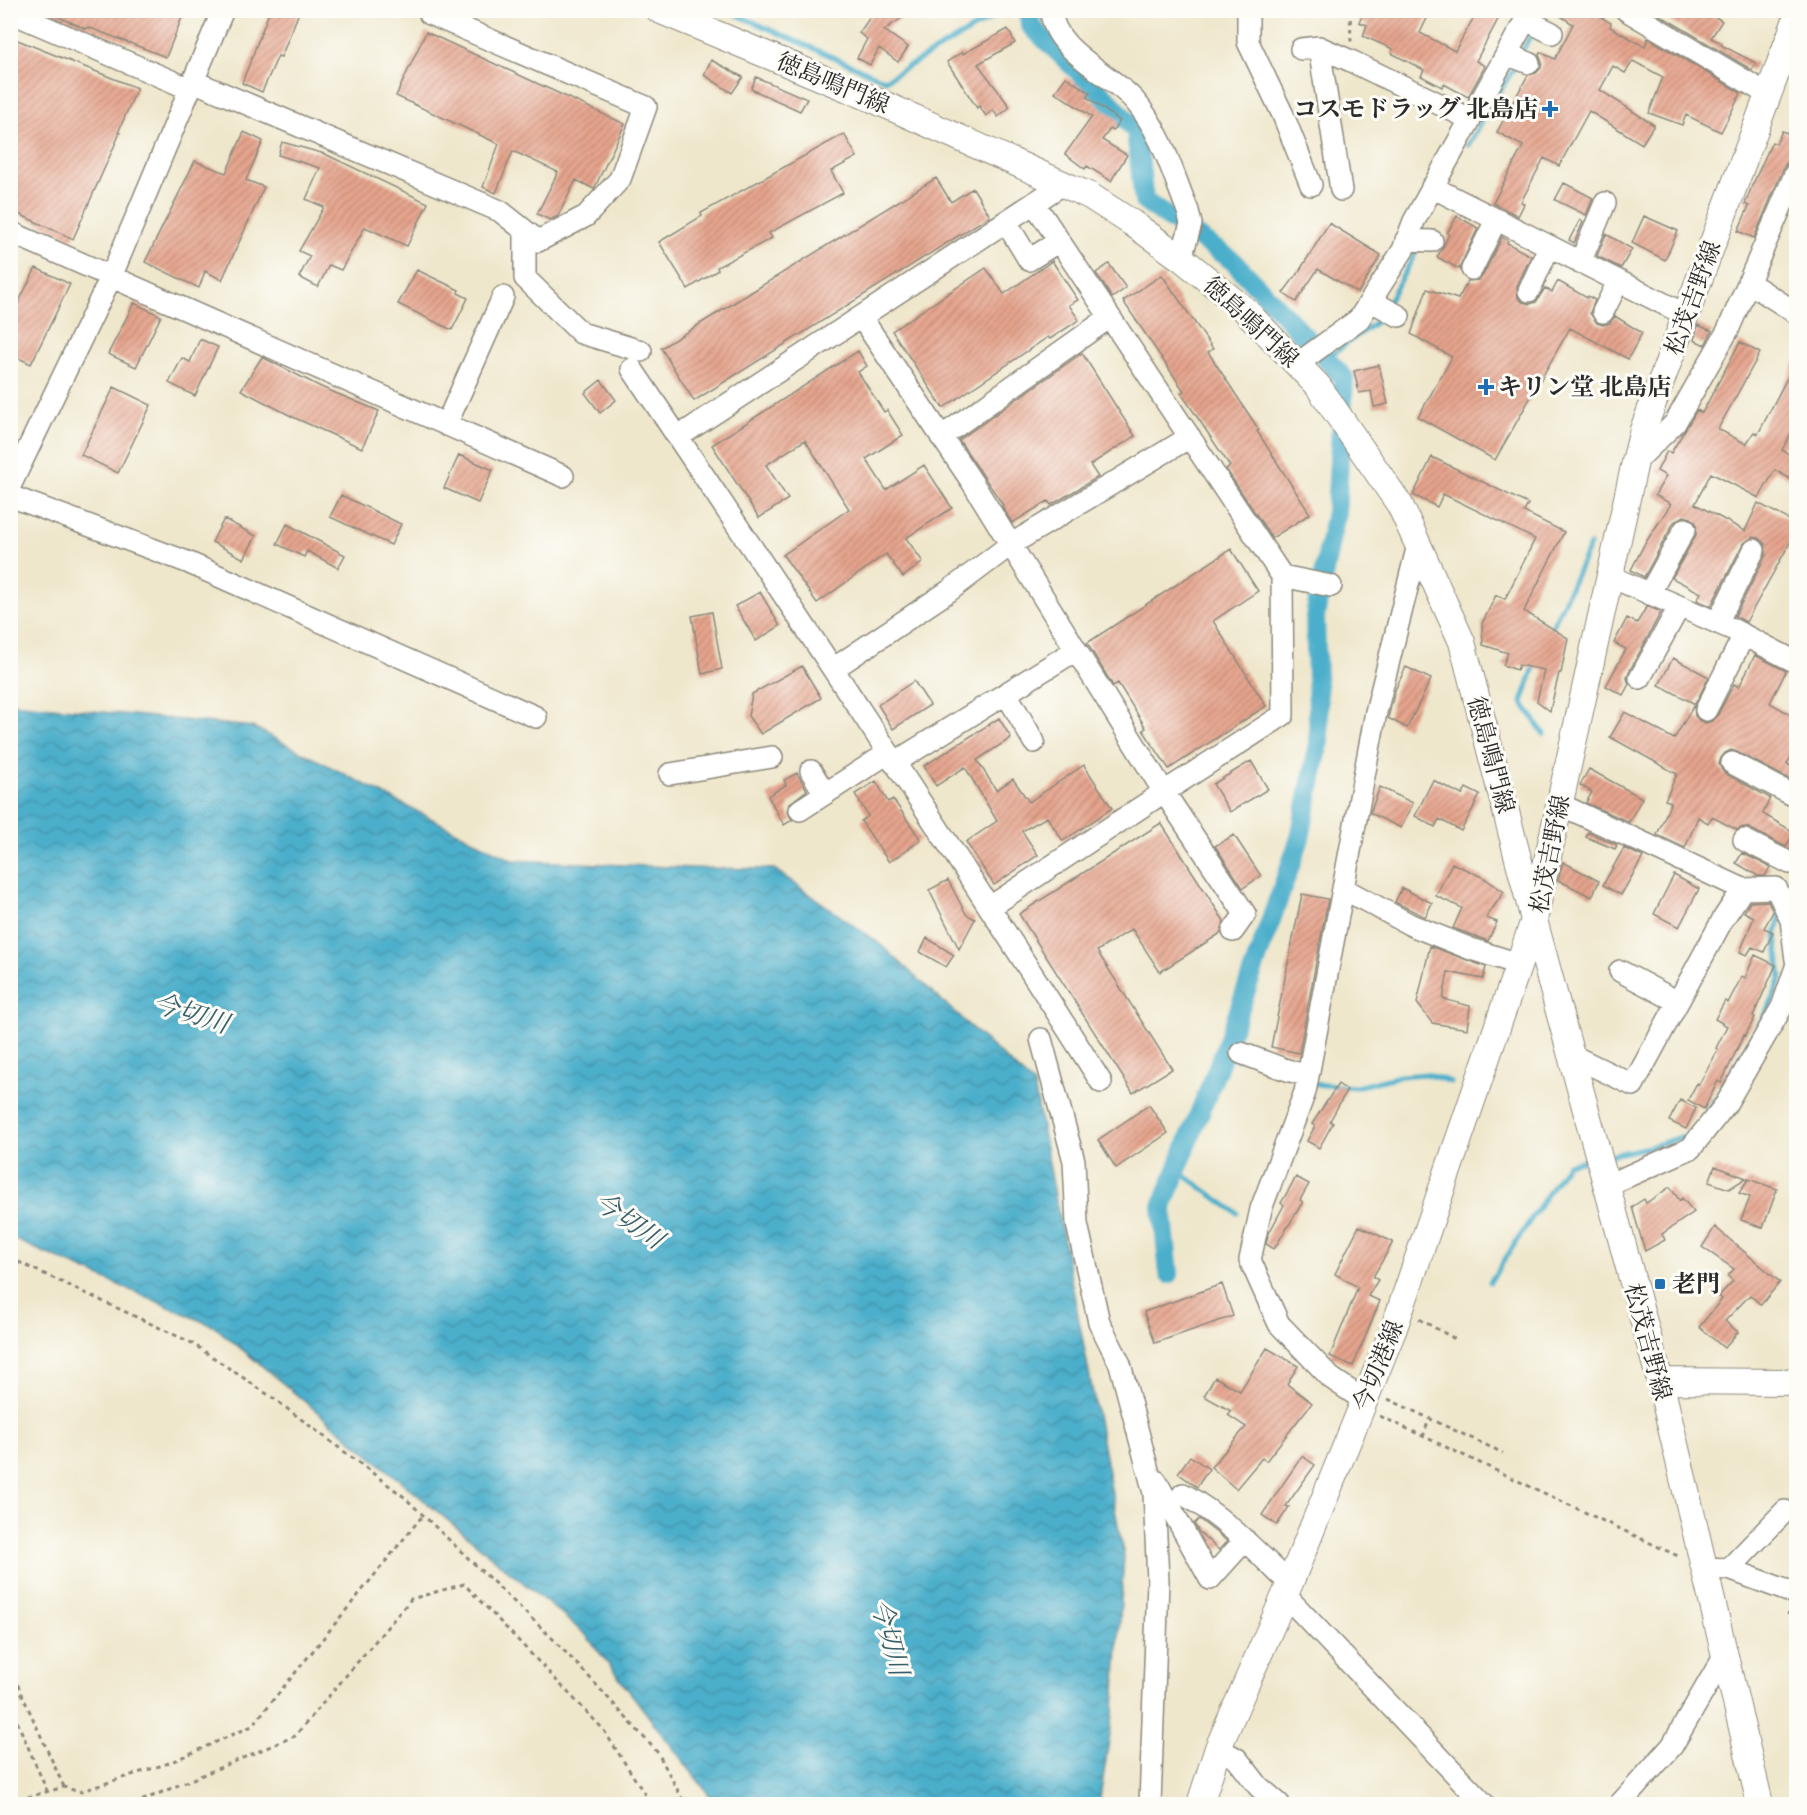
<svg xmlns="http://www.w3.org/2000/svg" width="1807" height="1815" font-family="'IM FELL Great Primer','Noto Serif JP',serif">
<defs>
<pattern id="water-waves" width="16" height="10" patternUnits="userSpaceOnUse" patternTransform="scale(1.5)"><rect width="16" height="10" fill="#4cafcb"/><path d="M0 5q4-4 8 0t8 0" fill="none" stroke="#3f8fa5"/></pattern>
<pattern id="building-hatch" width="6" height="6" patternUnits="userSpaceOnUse" patternTransform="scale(1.5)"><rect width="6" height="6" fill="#e6a48d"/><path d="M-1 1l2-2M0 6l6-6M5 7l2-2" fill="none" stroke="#bb8673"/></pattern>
</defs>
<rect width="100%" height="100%" fill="#fdfcf7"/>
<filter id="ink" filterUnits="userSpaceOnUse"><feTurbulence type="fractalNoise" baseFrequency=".0167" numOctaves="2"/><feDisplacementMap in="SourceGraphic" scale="12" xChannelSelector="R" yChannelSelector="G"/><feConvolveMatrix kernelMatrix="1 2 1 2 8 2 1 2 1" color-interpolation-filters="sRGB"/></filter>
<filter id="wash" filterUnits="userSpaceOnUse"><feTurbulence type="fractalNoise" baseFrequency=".008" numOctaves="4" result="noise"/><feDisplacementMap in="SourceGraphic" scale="24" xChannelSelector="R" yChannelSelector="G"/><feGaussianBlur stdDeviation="1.35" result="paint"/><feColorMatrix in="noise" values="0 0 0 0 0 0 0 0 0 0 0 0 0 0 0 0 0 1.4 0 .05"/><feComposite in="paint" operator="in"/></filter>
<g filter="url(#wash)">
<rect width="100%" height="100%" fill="#efe7cc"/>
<path fill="url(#water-waves)" stroke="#3c6d7b" stroke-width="1.5" d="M11,703l242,24 259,133 181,8 81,1 106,75 154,141 90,471 -10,153 -15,95h-383l-130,-169 -371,-308 -204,-89z"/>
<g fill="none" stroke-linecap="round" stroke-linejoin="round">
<path stroke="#4cafcb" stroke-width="5" d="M726,10l159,70 120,-70
M1521,54l13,-26
M1468,145l49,-82
M1387,304l27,-48 3,-10
M1326,359l50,-37 6,-10
M1549,634l41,-89
M1535,664l-13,38 22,32
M1788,897l8,-20
M1223,1054l14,5
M1311,1084l45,3 44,-11 26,-2 25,8
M1708,1110l11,-16 50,-86 12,-30 -5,-42 5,-22
M1607,1156l42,-9 42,-13 2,-2
M1177,1170l60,43
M1490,1282l77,-118 25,-5"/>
<path stroke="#4cafcb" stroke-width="20" d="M1029,10l2,16 76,73 29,32 8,70 89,60 111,117 -8,134 -21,104 4,127 -19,95 -74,209 -64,160 7,67"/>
</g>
<g id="blocks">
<path fill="url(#building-hatch)" d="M43,10h142l-19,47 -78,-30 -2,2z
M270,10h30l-19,47 -3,-1 -16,36 -20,-9z
M875,10h39l-30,20 24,17 -10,15 -19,-14 -9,17 -13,-7 10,-19 -8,-6z
M1364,10h67l-11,23 35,18 23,-41h25l-27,51 9,5 -17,31 -24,-13 -2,3 -21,-11 3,-6 -33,-17 2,-4 -30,-13 4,-11 -8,-3z
M1551,10h38l22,13 -1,4 35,20 3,-9 93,55 -20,39 -35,-17 -4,10 -33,-12 14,-36 -30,-16 -8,12 -12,-7 -13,24 54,35 -12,19 -53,-33 -30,55 -15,-8 -23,44 3,2 -6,12 -25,-13 30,-57 -26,-14 31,-57 8,-2 5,-5 1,-6 -3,-7 1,-3 15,7 18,-35z
M1660,10h45l17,11 -11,17 11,5 -1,2 35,18 -4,7 -94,-56z
M1008,29l7,14 -37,21 32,43 -12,10 -5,-7 -7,6 -7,-10 -2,2 -30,-46 15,-10 1,2z
M426,32l199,92 -31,65 -18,-9 -18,36 -8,4 -13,-6 21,-42 -45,-21 -17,42 -13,-6 16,-43 -103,-48z
M10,37l127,51 -19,45h2l-47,106 -63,-29z
M711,60l32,17 -11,16 -28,-18z
M756,77l51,22 -7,12 -49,-22z
M1066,77l24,16 -3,4 33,24 -7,10 -3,-2 -8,11 25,15 -16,26 -24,-15 -2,3 -20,-15 27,-37 -37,-25z
M1782,131l13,5 -6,13 4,2 -10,18 -29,69 -16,-7 11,-25 -4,-2 7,-18 20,-44 4,2z
M244,132l19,9 -17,39 18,7 -42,93 -17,-9 -6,17 -54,-26 50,-101 31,12z
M844,134l13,23 -26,14 12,22 -74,40 3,5 -55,29 1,3 -30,19 -29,-47 43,-26 -1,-3z
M282,142l43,12 103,49 -21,43 -42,-19 -24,43 -12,-5 -11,22 -19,-10 11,-21 -11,-5 25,-44 -18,-8 14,-31 -42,-13z
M936,178l15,24 22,-14 17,28 -296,185 -33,-53z
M1564,183l29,15 -7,17 -31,-15z
M1457,216l21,12 -19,41 -22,-12 6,-10 6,-13 -2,-1z
M1644,216l34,15 -13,29 -33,-17z
M1580,220l3,2 -9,21 -5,-3z
M1329,223l52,32 -23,38 -40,-24 -22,33 -13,-9 17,-23z
M1606,234l26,15 -11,19 -24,-12z
M1502,237l6,4 -1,2 24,13 -14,30 1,12 5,4 7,2 6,-2 9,-14 7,4 6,-11 29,17 1,-2 7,4 -5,13 7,10 6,2 7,-2 5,-7 27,17 -14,26 -58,-31 -75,132 -77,-43 34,-60 -41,-23 16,-45 31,10 10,-18 11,-1 4,-5z
M1052,261l26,39 -9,5 10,15 -29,19 -2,-2 -105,71 -51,-77 94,-63 18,26z
M1109,264l17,24 -14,10 -16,-25z
M36,268l34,16 -39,80 -21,-10v-35z
M417,270l42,20 -1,3 10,5 -16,32 -54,-26z
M1162,275l51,74 -5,3 51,78 -2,1 53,83 -38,24 -46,-69 4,-3 -49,-73 3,-2 -61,-90z
M134,303l27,13 -25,51 -28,-13z
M1698,325l14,6 -7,14 -11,-5z
M200,339l18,8 -23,49 -26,-13 13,-25 8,4z
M1740,342l20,11 -42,76 28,15 8,-12 4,2 39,-75v63l-15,28 15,9v24l-22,-13 -16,28 -48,-25 -16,31 50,27 13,-28 39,21v6l-51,92 -11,-6 31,-61 -1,-11 -6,-6 -6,-1 -10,7 -32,62 -14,-6 4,-7 -29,-15 24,-43v-12l-5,-5 -7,-2 -10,6 -30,55 -13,-7 13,-25 27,-41 -16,-9 11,-19 -9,-5 10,-20 4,2 26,-43 5,3z
M858,351l9,15 -9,6 26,40 3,-2 16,25 -37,24 20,31 38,-25 28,43 -46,30 17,24 -20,15 -17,-23 -69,49 -34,-48 66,-46 -44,-69 -39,25 22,34 -29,19 -47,-73z
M1082,353l53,83 -45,29 8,12 -47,28 -3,-4 -36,22 -10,-17 1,-1 -44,-65z
M262,357l59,30 58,24 -17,37 -67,-30 -54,-28z
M1379,365l9,39 -14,3 -3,-16 -12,2 -5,-22z
M601,380l15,20 -16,13 -15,-20z
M114,387l37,18 -33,68 -37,-18z
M459,455l34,15 -15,33 -34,-15z
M1432,457l96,47 -4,8 40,20 -40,79 44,27 -7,35h-2l-9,38 -13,-10 7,-31 -25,-5 -2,5 -14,-5 5,-12 -25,-8 -1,-21 14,-29 9,4 30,-60 -92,-45 -6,13 -24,-12z
M341,495l60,29 -10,21 -61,-28z
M224,519l32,17 -12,23 -32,-17z
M287,524l58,31 -7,13 -31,-17 -3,6 -27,-13z
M1231,549l27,42 -45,30 53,85 -97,63 -26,-39 3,-2 -28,-45 -5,3 -26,-43z
M760,592l20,34 -24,15 -21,-35z
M1647,606l14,6 -32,60 -2,6 2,6 -6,11 -17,-9 20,-37 -12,-6 13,-25 10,5z
M712,612l10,57 -20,5 -10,-58z
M1755,655l31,16 -16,32 27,15v28l-10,18 10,5v14l-60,-31 -6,-2 -6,3 -4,5 -2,6 3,6 4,4 44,24 -7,16 31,18 -8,15 -37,-19 -6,-1 -6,3 -25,-13 -4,6 -10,-6 -13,31 -28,-13 14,-33 -6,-2 12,-26 -67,-37 15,-25 49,27 20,-34 1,11 5,5 6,2 6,-2 5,-5 17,-32 5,3z
M1673,658l36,19 -14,27 -36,-19z
M802,666l19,32 -60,36 -13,-18 4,-22z
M1406,667l25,12 -24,49 -19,-10 7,-28z
M914,681l16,24 -37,24 -15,-24z
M999,718l12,20 -34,22 19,30 17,-11 16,23 55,-37 28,43 -49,33 -16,-24 -25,14 16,24 -44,30 -28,-43 31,-21 -32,-54 -29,19 -12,-20z
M1251,761l17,28 -38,23 -17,-28z
M1589,769l53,29 -13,24 -43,-19 6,-11 -12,-7z
M797,773l10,17 -18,14 -2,7 5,9 -8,5 -16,-29 18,-11 -2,-5z
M1433,780l29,15 4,-7 14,7 -19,36 -22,-12 -4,8 -20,-11z
M876,781l12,21 5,-3 28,41 -32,22 -28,-41 7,-5 -13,-22z
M1380,787l33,16 -12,25 -31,-15z
M1161,823l63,98 -3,12 -61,39 -28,-43 -35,22 75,118 -39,24 -114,-179z
M1588,832l29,13 -2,4 -29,-12z
M1234,835l27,41 -18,12 -28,-42z
M1624,848l19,9 -22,38 -18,-10z
M1742,853l28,14 -5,9h-7l-22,-13z
M1563,862l36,19 -7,16 -34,-17z
M1452,863l32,15 20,14 -18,26 11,4 -9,19 -35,-13 9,-20 -26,-12z
M1674,875l25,14 -20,38 -25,-13z
M948,880l18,34 9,5 -16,30 -30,-59z
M1402,888l30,15 -7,14 -30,-15z
M1302,894l26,5 -29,154 -28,-6z
M1768,901l5,11 -9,16 9,4 -9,20 -12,-5 -5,8 -7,-3 14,-35 -10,-5 6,-10z
M927,938l27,17 -8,12 -26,-15z
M1430,946l56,21 -3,12 -35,-7 -5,27 27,7 -3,23 -35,-6 -15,-20z
M1755,955l21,10 -23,51 2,1 -10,19 -1,-1 -23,48 -3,-2 -14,28 -16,-9 9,-17 2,1 19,-34 -2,-2 11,-22 -12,-7 10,-18 3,2 14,-27 3,2z
M1338,1084l9,6 -17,31 3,2 -14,25 -12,-7 8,-15 -3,-2z
M1680,1100l16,8 -10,21 -17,-8z
M1149,1105l19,28 -52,35 -18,-28z
M1715,1166l31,12 -17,11 -20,-7z
M1296,1177l13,7 -9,16 3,2 -29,47 -8,-5 2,-9 16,-30 -3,-2z
M1748,1179l29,10 -14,39 -22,-8 9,-23 -11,-4z
M1670,1187l10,14 2,-3 12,14 -32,22 3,6 -20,11 -13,-44 12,-8 2,4z
M1359,1226l34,16 -20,35 5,3 -10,16 12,5 -27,65 -23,-10 28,-69 -23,-13z
M1715,1227l65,55 -19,23 -11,-10 -25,26 13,11 -14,16 -25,-21 23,-28 -3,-3 14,-15 -5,-5 6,-7 -32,-22z
M1222,1284l11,32 -78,27 -11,-31z
M1267,1348l31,18 -11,18 25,19 -46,58 -4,-3 -26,31 -25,-22 35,-40 -18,-12 3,-4 -27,-15 11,-19 25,14z
M1190,1456l19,13 -12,18 -19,-14z
M1302,1456l13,9 -29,41 3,1 -12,18 -15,-10z
M1199,1519l28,22 -8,9 -20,-18 -5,-8z"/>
</g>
</g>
<g filter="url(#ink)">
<use href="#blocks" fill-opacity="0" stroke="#8d897c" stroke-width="1.5"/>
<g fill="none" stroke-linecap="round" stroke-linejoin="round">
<g stroke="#8d897c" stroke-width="24">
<path id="minor" d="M1051,10c2,41 58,62 83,90 28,32 38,72 54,111l3,13 -10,34
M1248,10v32l35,73 28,70
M1626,10l143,85
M10,12l180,77
M1526,20l26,13
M1319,47l22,143
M1301,49l18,-2 32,14 119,58
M1507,54l22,9
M193,81l307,130 38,30 48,-25 34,-37 26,-72 -216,-93v-4
M1432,187l254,128
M1006,222l23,38 30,-19
M525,231v47l56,55 60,18
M10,232l553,244
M1406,240l26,1
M1580,263l25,-60
M1472,269l24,-49
M1748,282l48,31
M1529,291l20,-44
M1371,301l28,15
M1603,312l15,-30
M861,317l111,165 192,310 119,-77 -1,-139 -248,-373
M1297,364l62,-45 44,-69 11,-29 117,-211
M632,369c159,236 317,472 469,713
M446,425l57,-128
M678,437l385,-253
M941,437l169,-120
M1635,462l40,-39 53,-93 68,-158
M10,486l101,-209 112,-267
M10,496l177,66 349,155
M1282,576l49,10
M1609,576l123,53 64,33
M1649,594l36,-65
M1717,623l37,-73
M833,669l116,-78 61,-46 180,-108
M1640,678l39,-71
M1006,693l28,49
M1706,710l38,-75
M894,763l182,-113
M1732,763l64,34
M811,771l14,23
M670,774l102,-17
M1559,804l184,85 33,-1
M800,810l88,-57
M1744,840l46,23
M1776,888l15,32 5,40
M1344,889l67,36 60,24 48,15
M990,907l174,-115 81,122 -12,17
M1620,971l58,31
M1041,1039l33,122 3,63 22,98 21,42 34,129 4,88 -8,223
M1241,1053l43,16 24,7
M1571,1055l62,30 90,-166 20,-30
M1606,1186l85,-38 35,-44 56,-97 14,-40
M1365,1401l-34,-23 -52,-54 -29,-64 11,-51 44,-117 71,-380 42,-167
M1156,1481l54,98 35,-39
M1183,1494c41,23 73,57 107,90
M1704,1568l25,1 67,25
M1729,1569l56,-58
M1285,1595l199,209
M1218,1748l19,11 22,28 20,17
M1620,1804l52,-58 52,-90"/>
</g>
<g stroke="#8d897c" stroke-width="28">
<path id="major" d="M659,10l211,88 193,86 27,12 42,27 49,35 64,52 73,76 82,119 62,137 72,278 126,461 100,423
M1660,1381l136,1
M1200,1804l18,-56 67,-153 109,-267 140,-408 101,-458 8,-32 153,-410"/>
</g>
<path stroke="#8d897c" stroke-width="3" stroke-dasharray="4.5 4.5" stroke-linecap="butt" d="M1350,10l1,32
M10,1258l182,85 81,55 130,98 148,141 40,42 67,74 27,51
M1419,1319l38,21
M1388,1399l115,54
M1380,1416l300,141
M1423,1437l6,-18
M1787,1613l9,4
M10,1668l54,119
M10,1705l37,86
M10,1802l54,-15 15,5 90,-29 83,-37 172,-212
M134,1804l161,-68 116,-137 53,-15 139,145 48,75"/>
<use href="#minor" stroke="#fff" stroke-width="21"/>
<use href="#major" stroke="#fff" stroke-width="26"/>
</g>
</g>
<g fill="#1f6fb2" stroke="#fdfcf7" stroke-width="2">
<path d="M1547 100h6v6h6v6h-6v6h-6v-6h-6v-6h6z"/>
<path d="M1483 378h6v6h6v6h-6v6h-6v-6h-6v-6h6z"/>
<rect x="1654" y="1278" width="12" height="12" rx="3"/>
</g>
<g text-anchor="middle" stroke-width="6" stroke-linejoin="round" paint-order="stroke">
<g font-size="24" fill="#2b2b2b" stroke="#fdfcf7">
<text transform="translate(833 83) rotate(23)" y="8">徳島鳴門線</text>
<text transform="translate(1693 298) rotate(-70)" y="8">松茂吉野線</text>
<text transform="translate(1251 322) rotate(43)" y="8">徳島鳴門線</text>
<text transform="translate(1491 755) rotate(75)" y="8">徳島鳴門線</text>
<text transform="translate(1550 854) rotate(-79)" y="8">松茂吉野線</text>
<text transform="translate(1648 1342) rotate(75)" y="8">松茂吉野線</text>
<text transform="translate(1378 1366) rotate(-68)" y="8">今切港線</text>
</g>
<g font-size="24" font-weight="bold" fill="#2b2b2b" stroke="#fdfcf7" text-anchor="start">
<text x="1538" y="117" text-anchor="end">コスモドラッグ 北島店</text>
<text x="1498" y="395">キリン堂 北島店</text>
<text x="1672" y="1292">老門</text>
</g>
<g font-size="26" font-style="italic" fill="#38606b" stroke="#fdfcf7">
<text transform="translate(191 1013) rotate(17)" y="9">今切川</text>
<text transform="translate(629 1220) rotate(35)" y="9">今切川</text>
<text transform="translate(890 1637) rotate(75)" y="9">今切川</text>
</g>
</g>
<rect width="1807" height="1815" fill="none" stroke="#fdfcf7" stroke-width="36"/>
</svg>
